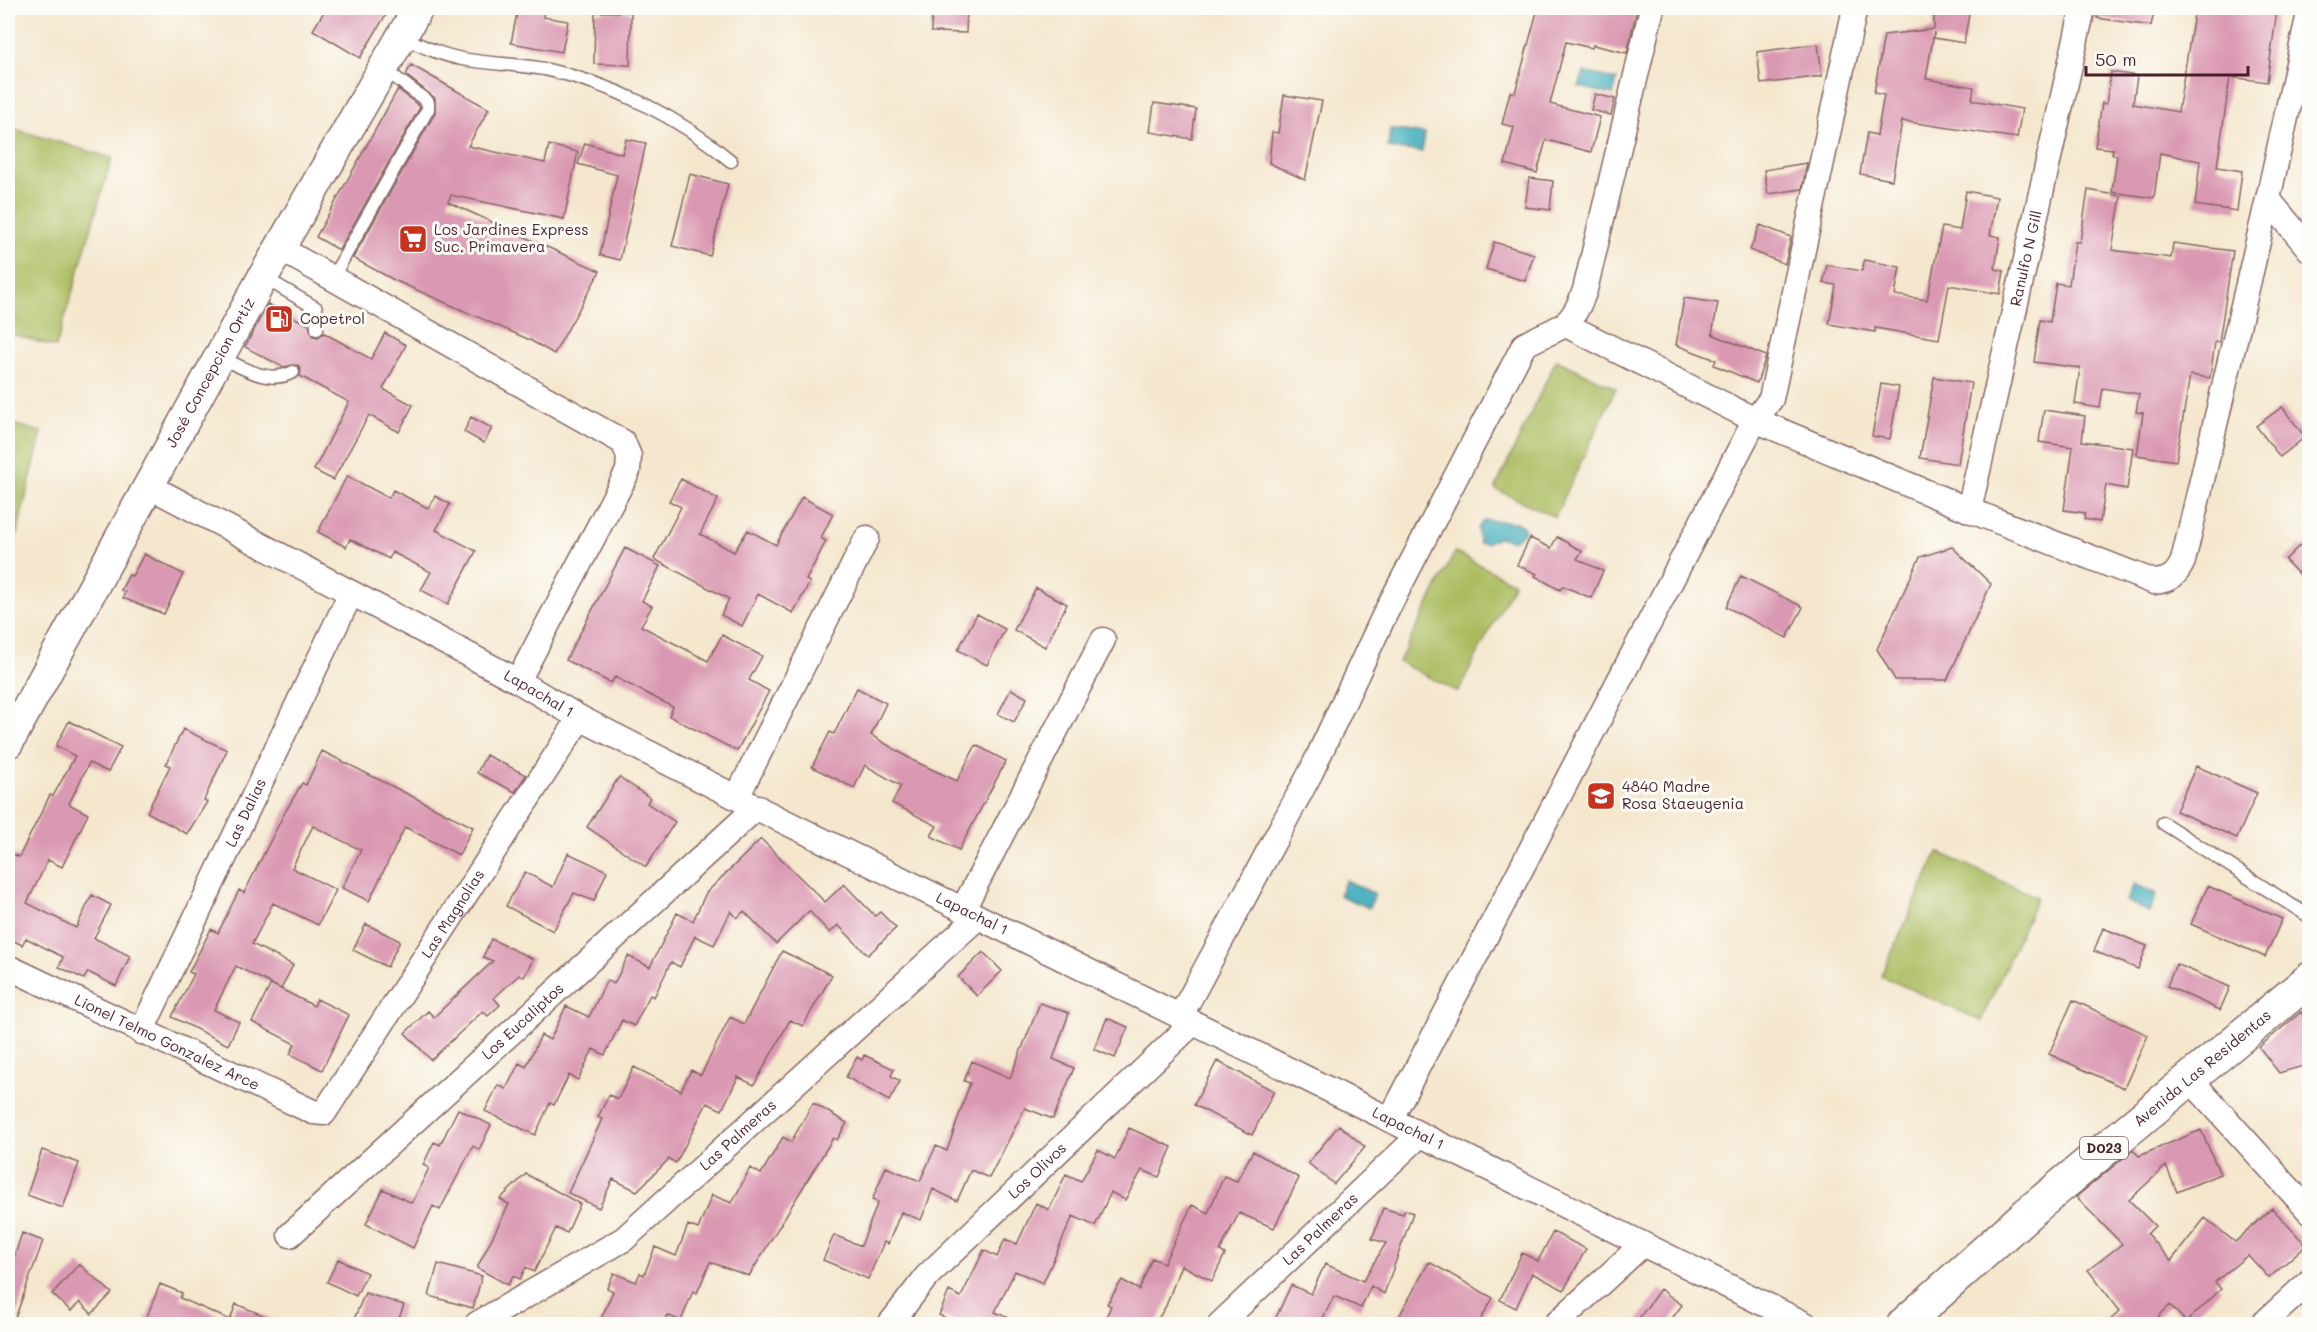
<svg xmlns="http://www.w3.org/2000/svg" width="2317" height="1332" font-family="Mali,sans-serif">
<rect width="100%" height="100%" fill="#fdfcf7"/>
<filter id="ink" filterUnits="userSpaceOnUse"><feTurbulence type="fractalNoise" baseFrequency=".0167" numOctaves="2"/><feDisplacementMap in="SourceGraphic" scale="12" xChannelSelector="R" yChannelSelector="G"/><feConvolveMatrix kernelMatrix="1 2 1 2 8 2 1 2 1" color-interpolation-filters="sRGB"/></filter>
<filter id="wash" filterUnits="userSpaceOnUse"><feTurbulence type="fractalNoise" baseFrequency=".008" numOctaves="4" result="noise"/><feDisplacementMap in="SourceGraphic" scale="24" xChannelSelector="R" yChannelSelector="G"/><feGaussianBlur stdDeviation="1.35" result="paint"/><feColorMatrix in="noise" values="0 0 0 0 0 0 0 0 0 0 0 0 0 0 0 0 0 1.4 0 .05"/><feComposite in="paint" operator="in"/></filter>
<g filter="url(#wash)">
<rect width="100%" height="100%" fill="#f4e7cd"/>
<path fill="#aabc5f" stroke="#7a6e45" stroke-width="1.5" d="M8,127l104,31 -56,189 -48,-14z
M1556,360l60,28 -61,129 -60,-28z
M8,423l34,9 -34,137z
M1455,552l59,31 -56,109 -59,-30z
M1938,852l99,45 -56,124 -100,-45z"/>
<path fill="#3dacbb" stroke="#446673" stroke-width="1.5" d="M1584,72l33,8 -4,15 -34,-8z
M1390,129l35,5 -3,18 -34,-4z
M1484,520l32,2 8,5v5l-10,9 -15,-4 -13,6h-7l-1,-15z
M1346,880l29,14 -6,14 -30,-13z
M2134,884l23,10 -8,18 -23,-11z"/>
<g id="blocks">
<path fill="#da99b2" d="M326,8h64l-30,50 -47,-28z
M518,8h27l-2,9 25,4 -6,31 -51,-9z
M932,8h35l-1,25 -35,-1z
M1538,8h99l-10,45 -34,-8 -1,3 -26,-6 -16,62 50,13 -9,35 -45,-12 -9,33 -32,-9 9,-37 -12,-3 8,-32 5,1z
M1934,8h36l-6,35 -30,-5v-6l-8,47 48,8 -2,13 50,9 -5,29 -115,-17 -10,59 -32,-6 7,-41 10,2 7,-40 -10,-2 10,-58 50,-6z
M2097,8h58l-4,18 -54,-8z
M2195,8h62l20,3 -10,71 -37,-5 -13,90 25,4 -5,40 -42,-6 5,-44 -40,-8 -6,45 -42,-6 5,-37 -5,-1 1,-5 -18,-2 7,-44 4,1 5,-32 26,4 -4,28 45,8z
M595,12h36l-1,53 -36,-1z
M1818,44l4,32 -61,8 -4,-32z
M411,65l78,44 -21,37 77,17 4,-18 29,7 -14,67 -113,-24 -3,7 152,69 -46,83 -24,-14 -136,-60 -41,-22 82,-145v-15l-29,-23z
M398,89l22,18 -81,143 -23,-13z
M1595,94l20,5 -4,16 -20,-5z
M1284,95l38,6 -17,79 -36,-17 3,-31 6,1z
M1154,103l42,6 -4,30 -42,-7z
M626,139l20,4 -26,117 -20,-5 17,-80 -39,-11 7,-21 37,11z
M1807,163l-5,26 -34,5 -4,-24z
M690,174l38,10 -18,72 -38,-10z
M1529,178l24,3 -3,29 -25,-3z
M2088,190l33,6 -9,54 59,8 2,-15 60,8 -14,91h-4l-5,36 -20,-3 -14,86 -39,-6 6,-42 -7,-1 3,-18 -36,-6 -3,20 -25,-4 5,-36 -46,-6 6,-42 10,2 6,-39 13,2 6,-43h5z
M1966,191l31,6 -7,38 10,2 -5,32 9,2 -4,23 -51,-9 -10,54 -64,-11v4l-46,-8 7,-39 -13,-2 4,-18 35,6 2,-11 36,7 -5,28 32,5 15,-73 18,3z
M1760,225l31,12 -6,27 -35,-14z
M1494,242l40,12 -9,27 -39,-12z
M1684,298l34,5 -6,31 54,22 -9,27 -43,-18 2,-5 -40,-15z
M268,304l41,21 4,11 5,1 6,-4 47,26 14,-26 21,12 -23,44 30,16 -14,27 -30,-17 -36,65 -19,-10 35,-68 -49,-26 1,-6 -3,-5 -15,2 -38,-20z
M1934,377l37,6 -13,81 -38,-6z
M1881,384l18,3 -9,52 -18,-3z
M2282,407l23,30 -25,20 -24,-31z
M2044,410l41,6 -3,25 51,7 -6,41 -21,-4 -6,37 -16,-3 1,-6 -21,-3 9,-63 -34,-5z
M471,417l21,11 -8,15 -20,-11z
M347,476l42,22 4,-8 35,18 7,-12 15,8 -14,26 40,21 -28,53 -27,-14 10,-18 -39,-20 -3,7 -39,-20 -4,8 -28,-15z
M681,479l37,20 -18,35 34,18 14,-22 28,15 26,-48 31,17 -12,24 5,3 -20,39 4,2 -17,31 -35,-19 -16,32 -21,-11 8,-16 -75,-40 27,-52 -12,-6z
M1557,537l25,14 -5,8 26,12 -12,27 -28,-12 -3,4 -25,-14 2,-2 -20,-9 13,-27 21,10z
M2310,542v44l-25,-26 15,-15 2,2z
M1952,547l39,37 -44,96h-52l-18,-31 43,-92z
M625,548l35,18 -18,35 10,5 -11,20 67,35 14,-26 40,21 -13,24 20,11 -32,60 -68,-35 4,-9 -58,-30 -4,6 -45,-23z
M144,554l39,20 -19,40 -41,-16 2,-6 -4,-2 8,-15 3,1z
M1741,576l62,31 -16,31 -61,-31z
M1036,588l31,16 -22,43 -31,-17z
M977,614l28,15 -18,36 -29,-15z
M857,688l29,15 -15,32 43,26 43,20 19,-36 30,16 -47,89 -28,-14 6,-10 -45,-23 9,-17 -36,-21 -11,23 -42,-21 18,-35 4,2z
M1011,689l16,9 -13,24 -16,-8z
M69,721l52,26 -13,25 -19,-9 -20,41 19,10 -26,53 -14,-7 -21,43 49,25 16,-33 19,10 -17,33 36,18 -14,30 -28,-14 -4,7 -25,-12 4,-10 -37,-19 -4,7 -14,-7v-86l11,5 31,-62 3,1 22,-40 -19,-10z
M183,729l44,21 -23,50 3,2 -20,32 -40,-22 23,-46 -4,-2z
M322,751l151,76 -14,28 -54,-28 -36,74 -27,-13 19,-38 -48,-24 -21,42 44,22 -18,35 -45,-22 -21,41 41,21 -12,24 -45,-23 -22,44 25,12 -11,23 -56,-28 22,-43 -5,-2 22,-43 7,4 21,-43 5,3 40,-79 18,-31 4,2z
M486,755l40,20 -11,17 -38,-19z
M2196,766l61,27 -20,45 -61,-27z
M619,777l31,21 -3,5 28,19 -29,45 -59,-40z
M761,839l64,63 19,-18 31,32 5,-4 16,16 -28,27 -30,-30 -8,8 -21,-22 -33,33 -32,-33 -7,7 -6,-7 -17,34 -19,-9 -15,31 -9,-5 -17,35 -4,-2 -16,31 -12,-6 -17,35 -12,-6 -15,31 -9,-5 -15,30 -4,-2 -15,32 -50,-24 13,-26 8,4 13,-26 7,4 15,-32 9,5 16,-34 23,11 18,-37 7,4 14,-28 22,11 27,-54 16,8 13,-28z
M568,853l39,18 -13,30 -20,-8 -21,38 -47,-25 19,-34 28,15z
M2208,886l74,33 -17,38 -74,-33z
M366,924l34,17 -13,26 -34,-17z
M2103,928l44,18 -9,23 -44,-18z
M491,939l42,20 -9,18 -5,-2 -25,23 6,7 -12,11 -5,-5 -52,49 -26,-27 23,-22 6,6 59,-56 -10,-4z
M782,951l50,24 -29,51 -13,-6 -36,65 -16,-8 -16,33 -15,-7 -31,60 -7,-4 -32,32 -24,-12 -14,29 -31,-15 34,-74 -4,-2 11,-22 9,4 16,-32 47,24 10,-21 10,5 29,-58 14,7z
M983,952l19,19 -25,25 -19,-19z
M2176,964l54,23 -10,23 -53,-24z
M271,984l43,22 3,-7 32,16 -27,55 -32,-16 5,-10 -43,-22z
M2073,1000l75,35 -24,53 -75,-34z
M1040,1003l29,10 -16,46 21,9 -21,51 -28,-11 -36,70 -18,-8 -14,31 -24,-12 -12,31 -20,-8 -13,32 -4,-2 -16,37 -45,-19 11,-25 27,11 17,-44 -6,-2 14,-33 34,14 16,-35 11,5 23,-68 -6,-2 8,-20 38,17z
M2301,1012l9,15v37l-31,9 -20,-26z
M1107,1018l21,9 -13,31 -21,-9z
M864,1055l30,14 -3,7 9,5 -11,20 -43,-24 11,-20 5,3z
M1217,1061l57,30 -22,44 -58,-30z
M813,1103l34,20 -10,17 -4,-2 -84,138 -39,-14 -13,31 -4,-2 -12,30 -14,-6 -4,9h-64l14,-33 -6,-3 7,-15 22,9 4,-9 4,2 11,-28 21,9 12,-31 10,4 14,-34 20,8 18,-35 11,6 22,-37 8,5z
M458,1109l33,16 -12,25 -6,-4 -33,64 -7,-4 -20,42 -47,-24 17,-35 29,14 17,-35 -6,-3 11,-23 6,3z
M1339,1125l26,22 -31,37 -26,-21z
M1129,1128l43,19 -13,30 -17,-7 -17,30 -14,-8 -16,34 -22,-10 -30,67 -28,-12 -20,41 28,12h-63l-21,-9 10,-24 12,6 23,-47 13,7 8,-18 12,5 19,-41 13,7 17,-36 15,7 17,-31 17,9z
M2201,1130l19,44 -43,18 -11,-26 -37,34 26,26 -8,8 24,27 34,-43 30,24 37,-34 34,37 -37,33 -21,-23 -33,27 6,7 -35,33 -16,-17 -19,19h-45l14,-13 -32,-41 34,-26 -46,-47 57,-47 6,6z
M42,1150l37,13 -16,45 -36,-13z
M1253,1151l46,27 -25,50 -35,-15 -19,38 5,3 -13,27 -31,-16 -15,41 -11,18h-52l8,-18 -4,-2 15,-24 17,10 13,-32 12,5 28,-58 16,8 16,-37 13,5z
M526,1174l54,30 -13,29 -11,-5 -22,44 -8,-5 -6,12 -7,-3 -5,9 -31,-17 32,-64 -9,-5z
M1383,1208l20,6 2,-4 8,3 -29,81 -13,-8 -10,22 -27,-12 -14,28h-47l18,-39 20,9 14,-30 38,17 23,-38 -14,-4z
M1553,1232l33,17 -22,41 -32,-17 -16,35 -16,-8 22,-47 16,8z
M22,1233l21,8 -30,83h-5v-48z
M338,1259l29,14 -11,23 -29,-14z
M1429,1262l64,36 -15,26h-83z
M79,1264l33,29 -20,21 -12,-12 -9,9 -19,-17z
M438,1264l44,12 -9,32 -44,-12z
M160,1284l22,9 -2,5 50,22 6,-16 48,20h-140z
M1660,1289l22,16 -14,19h-33z
M365,1293l39,12 -7,19h-45z"/>
</g>
</g>
<g filter="url(#ink)">
<use href="#blocks" fill-opacity="0" stroke="#866564" stroke-width="1.5"/>
<g fill="none" stroke-linecap="round" stroke-linejoin="round">
<g stroke="#866564" stroke-width="15">
<path id="service" d="M402,37c20,9 39,18 60,22 27,5 55,5 82,10 67,14 135,48 187,92
M263,277l53,31 1,21
M333,277l95,-168v-7l-44,-33
M220,357c24,11 48,28 73,15
M2163,823l147,94"/>
</g>
<g stroke="#866564" stroke-width="27">
<g id="minor">
<path d="M2268,199l42,51"/>
<path d="M279,248l344,194 6,14 -1,15 -110,210"/>
<path d="M1566,325l189,95 214,90 185,72c15,-1 23,-7 29,-21l85,-362 42,-190"/>
<path id="s1" d="M147,485l371,196 62,37 185,94 1040,512"/>
<path id="s2" d="M1969,510l114,-502"/>
<path d="M737,797l130,-259"/>
<path d="M963,909l140,-269"/>
<path id="s3" d="M8,967l305,145 11,1 256,-395"/>
<path d="M1180,1017l131,-245 73,-156 140,-271c36,-20 46,-13 61,-55l67,-282"/>
<path id="s4" d="M141,1032l210,-439"/>
<path d="M2188,1077l122,135"/>
<path d="M1390,1120l365,-700 16,-21 84,-391"/>
<path id="s5" d="M290,1235l467,-428"/>
<path id="s6" d="M477,1324l147,-85 354,-322"/>
<path id="s7" d="M890,1324l37,-48 266,-253"/>
<path id="s8" d="M1220,1324l200,-189"/>
<path d="M1556,1324l86,-79"/>
<path d="M2263,1324l47,-43"/>
</g>
</g>
<g stroke="#866564" stroke-width="33">
<g id="tertiary">
<path id="s9" d="M8,743l255,-466 155,-269"/>
</g>
</g>
<g stroke="#866564" stroke-width="36">
<g id="primary">
<path id="s10" d="M1904,1324l123,-110 283,-235"/>
</g>
</g>
<use href="#service" stroke="#fff" stroke-width="12"/>
<use href="#minor" stroke="#fff" stroke-width="24"/>
<use href="#tertiary" stroke="#fff" stroke-width="30"/>
<use href="#primary" stroke="#fff" stroke-width="33"/>
</g>
</g>
<defs>
<g id="supermarket-square" transform="scale(1.5)"><rect x="-9" y="-9" width="18" height="18" rx="4" fill="#c8321e" stroke="#fdfcf7"/><path d="M-6-5.5h2.5l.6 2H6L4.5 2H-2.5L-4.4-4H-6ZM-1.5 3.2a1.3 1.3 0 1 0 .1 0ZM3 3.2a1.3 1.3 0 1 0 .1 0Z" fill="#fff"/></g>
<g id="fuel-square" transform="scale(1.5)"><rect x="-9" y="-9" width="18" height="18" rx="4" fill="#c8321e" stroke="#fdfcf7"/><path d="M-5.5-6h7V0h2V4h1.3V-2.5L3-4.5l.8-.8L6-3V5H2.5V1h-1V6h-7ZM-4.2-4.7v3.2H.2V-4.7Z" fill="#fff"/></g>
<g id="school-square" transform="scale(1.5)"><rect x="-9" y="-9" width="18" height="18" rx="4" fill="#c8321e" stroke="#fdfcf7"/><path d="M0-5L7-2L0 1L-7-2ZM-4 1L0 2.5L4 1V4Q0 6-4 4Z" fill="#fff"/></g>
</defs>
<g fill-rule="evenodd">
<use href="#supermarket-square" x="413" y="239"/>
<use href="#fuel-square" x="279" y="319"/>
<use href="#school-square" x="1601" y="796"/>
</g>
<g text-anchor="middle" stroke-width="6" stroke-linejoin="round" paint-order="stroke">
<rect fill="#fdfcf7" stroke="#806168" stroke-width="1.5" x="2080" y="1137" width="48" height="22" rx="4.5"/>
<g font-size="14" font-weight="bold" fill="#4a1f2b">
<text x="2104" y="1153">D023</text>
</g>
<g font-size="15" fill="#4a1f2b" stroke="#fdfcf7" text-anchor="start">
<text x="434" y="235">Los Jardines Express<tspan x="434" dy="17">Suc. Primavera</tspan></text>
<text x="300" y="324">Copetrol</text>
<text x="1622" y="792">4840 Madre<tspan x="1622" dy="17">Rosa Staeugenia</tspan></text>
</g>
<g font-size="15" fill="#4a1f2b" stroke="#fdfcf7">
<text dy="5" stroke="none"><textPath href="#s2" startOffset="258">Ranulfo N Gill</textPath></text>
<text dy="5" stroke="none"><textPath href="#s9" startOffset="422">José Concepcion Ortiz</textPath></text>
<text dy="5" stroke="none"><textPath href="#s1" startOffset="444">Lapachal 1</textPath></text>
<text dy="5" stroke="none"><textPath href="#s4" startOffset="243">Las Dalias</textPath></text>
<text dy="5" stroke="none"><textPath href="#s3" startOffset="586">Las Magnolias</textPath></text>
<text dy="5" stroke="none"><textPath href="#s1" startOffset="930">Lapachal 1</textPath></text>
<text dy="5" stroke="none"><textPath href="#s5" startOffset="316">Los Eucaliptos</textPath></text>
<text dy="5" stroke="none"><textPath href="#s3" startOffset="176">Lionel Telmo Gonzalez Arce</textPath></text>
<text dy="5" stroke="none"><textPath href="#s10" startOffset="393">Avenida Las Residentas</textPath></text>
<text dy="5" stroke="none"><textPath href="#s1" startOffset="1416">Lapachal 1</textPath></text>
<text dy="5" stroke="none"><textPath href="#s6" startOffset="324">Las Palmeras</textPath></text>
<text dy="5" stroke="none"><textPath href="#s7" startOffset="213">Los Olivos</textPath></text>
<text dy="5" stroke="none"><textPath href="#s8" startOffset="138">Las Palmeras</textPath></text>
</g>
</g>
<rect width="2317" height="1332" fill="none" stroke="#fdfcf7" stroke-width="30"/>
<path d="M2086 66v9h162v-9" fill="none" stroke="#4a1f2b" stroke-width="3"/>
<text x="2095" y="66" font-size="18" fill="#4a1f2b" stroke="#fdfcf7" stroke-width="4.5" paint-order="stroke">50 m</text>
</svg>
